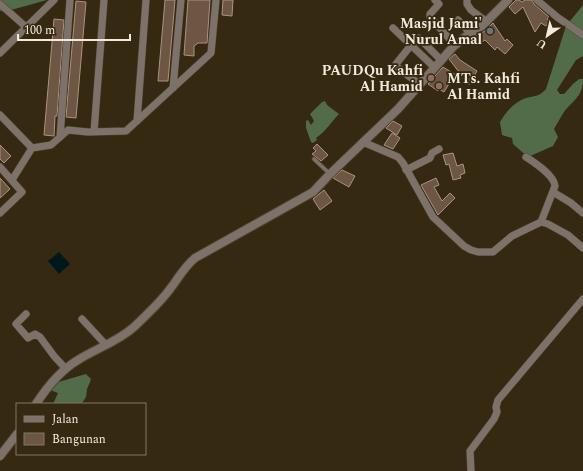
<svg xmlns="http://www.w3.org/2000/svg" width="583" height="471" font-family="Spectral,serif">
<rect width="100%" height="100%" fill="#352a11"/>
<path fill="#526b49" d="M0,0h47l-36,10 -11,1z
M583,5v51l-7,4 -19,30 3,4h4l9,-10 6,-5h4c0,18 -10,21 -19,33 -4,6 -7,12 -10,17l4,8 -5,9 -25,11 -15,-13 -1,-6 -10,-3 -2,-13c6,-10 14,-20 26,-24 9,-2 14,-2 20,-9l20,-63z
M325,101l2,4 12,9c-8,8 -13,17 -23,24l1,2 -4,3 -2,-1 -5,-14v-7l2,-1 3,5 3,-4 -4,-7 12,-12z
M86,374l5,5c-1,4 -3,7 -4,10 -1,8 0,8 -6,15h-28l5,-11 -8,-3 5,-7z"/>
<path fill="#001819" d="M59,252l11,12 -11,10 -11,-13z"/>
<path fill="#6d5643" stroke="#ac937e" d="M165,0h10l-7,81h-10z
M188,0h22l-3,43h-9l-4,3v10l-10,-1z
M223,0h10l-1,16 -10,-1z
M516,0h3l3,2 3,-2h7l2,4 15,13 -2,2 3,2 -4,5 -5,-3 -6,9 -12,-25 -8,7 -6,-7z
M76,1l10,1 -10,116 -10,-1z
M54,19l10,1 -7,96h-2l-1,20 -10,-1z
M493,23l12,18 2,-2 6,6 -8,9 -8,-7 -2,3 -10,-10 -5,3 -2,-3 -4,3 -3,-4 14,-8z
M455,54l5,6 17,11 -8,14 -20,-26z
M443,67l18,11 -3,5 -6,-4 -8,13 -5,-3 -1,2 -10,-7z
M393,121l9,5 -5,9 -11,-7z
M392,133l8,5 -7,11 -9,-4z
M317,144l11,11 -7,6 -9,-7 4,-3 -3,-3z
M0,145l11,11 -7,7 -4,-4z
M453,153l4,13 6,-2 2,9 -5,2 1,3 -8,2 -4,-16 -3,1 -3,-10z
M342,170l13,6 -6,11 -16,-9z
M0,178l10,11 -10,9z
M436,178l3,7 -5,2 8,14 8,-8 5,5 -17,17 -17,-30z
M324,190l8,11 -12,9 -7,-11z"/>
<g fill="none" stroke-linecap="round" stroke-linejoin="round">
<g stroke="#4f452d" stroke-width="5">
<path id="service" d="M314,159l16,15"/>
</g>
<g stroke="#4f452d" stroke-width="8">
<path id="minor" d="M435,0l4,4 -9,10v3l25,28
M467,0v4l4,6 16,12
M537,0l20,17 26,18
M0,4l26,23
M458,20l13,14
M393,28l41,39
M0,53l54,-53
M419,84l-22,-17 -1,-3 20,-25 3,-1 22,22
M173,88l8,-88
M0,115l32,33
M137,121l9,-121
M94,132l10,-132
M60,137l10,-137
M363,142l35,15 5,6 30,54 31,29 7,4 7,2h15l19,-16 29,-14 7,2 20,11 15,13
M32,148l19,-3 17,-15 20,2 38,-1 85,-78 5,-53
M526,157c9,6 28,18 29,29l-14,36
M0,167l22,25 -22,21
M406,170l24,-12 2,-5 7,-4
M12,180l20,-32
M553,192l18,11 12,10
M26,314l-10,10 12,14 7,-4 5,3 14,19 12,13
M82,319l24,26
M471,471l-1,-20 24,-32 3,-7 -1,-5 2,-7 85,-101"/>
</g>
<g stroke="#4f452d" stroke-width="10">
<path id="tertiary" d="M36,404c11,-17 25,-34 42,-44 19,-12 39,-18 56,-33 12,-12 26,-24 36,-38 8,-10 14,-22 25,-31l118,-66 17,-18 68,-65 55,-62 12,-10 17,-11 26,-26
M0,456l17,-22"/>
</g>
<use href="#service" stroke="#7d726a" stroke-width="3.5"/>
<use href="#minor" stroke="#7d726a" stroke-width="7"/>
<use href="#tertiary" stroke="#7d726a" stroke-width="8"/>
</g>
<circle fill="#6b7280" stroke="#352a11" stroke-width="1.5" cx="490" cy="31" r="4"/>
<g fill="#8d6e63" stroke="#352a11" stroke-width="1.5">
<circle cx="431" cy="78" r="4"/>
<circle cx="439" cy="86" r="4"/>
</g>
<g text-anchor="middle" stroke-width="3.5" stroke-linejoin="round" paint-order="stroke">
<g font-size="14" font-weight="bold" fill="#f2ebdc" stroke="#352a11" text-anchor="end">
<text x="482" y="28">Masjid Jami'<tspan x="482" dy="16">Nurul Amal</tspan></text>
<text x="423" y="75">PAUDQu Kahfi<tspan x="423" dy="16">Al Hamid</tspan></text>
<text x="447" y="83" text-anchor="start">MTs. Kahfi<tspan x="447" dy="16">Al Hamid</tspan></text>
</g>
</g>
<rect x="16" y="403" width="130" height="52" fill="#352a11" stroke="#817762"/>
<rect x="24" y="416" width="20" height="6" fill="#7d726a" stroke="#817762"/>
<text x="52" y="423" font-size="12" fill="#f2ebdc">Jalan</text>
<rect x="24" y="433" width="20" height="12" fill="#6d5643" stroke="#817762"/>
<text x="52" y="443" font-size="12" fill="#f2ebdc">Bangunan</text>
<g transform="translate(547 36) rotate(214)" stroke="#352a11" stroke-width="3" paint-order="stroke">
<path d="M0-3L7 15L0 10L-7 15Z" fill="#f2ebdc"/>
<text y="-6" font-size="11" font-weight="bold" text-anchor="middle" fill="#f2ebdc">U</text>
</g>
<path d="M18 34v6h112v-6" fill="none" stroke="#f2ebdc" stroke-width="2"/>
<text x="24" y="34" font-size="12" fill="#f2ebdc" stroke="#352a11" stroke-width="3" paint-order="stroke">100 m</text>
</svg>
